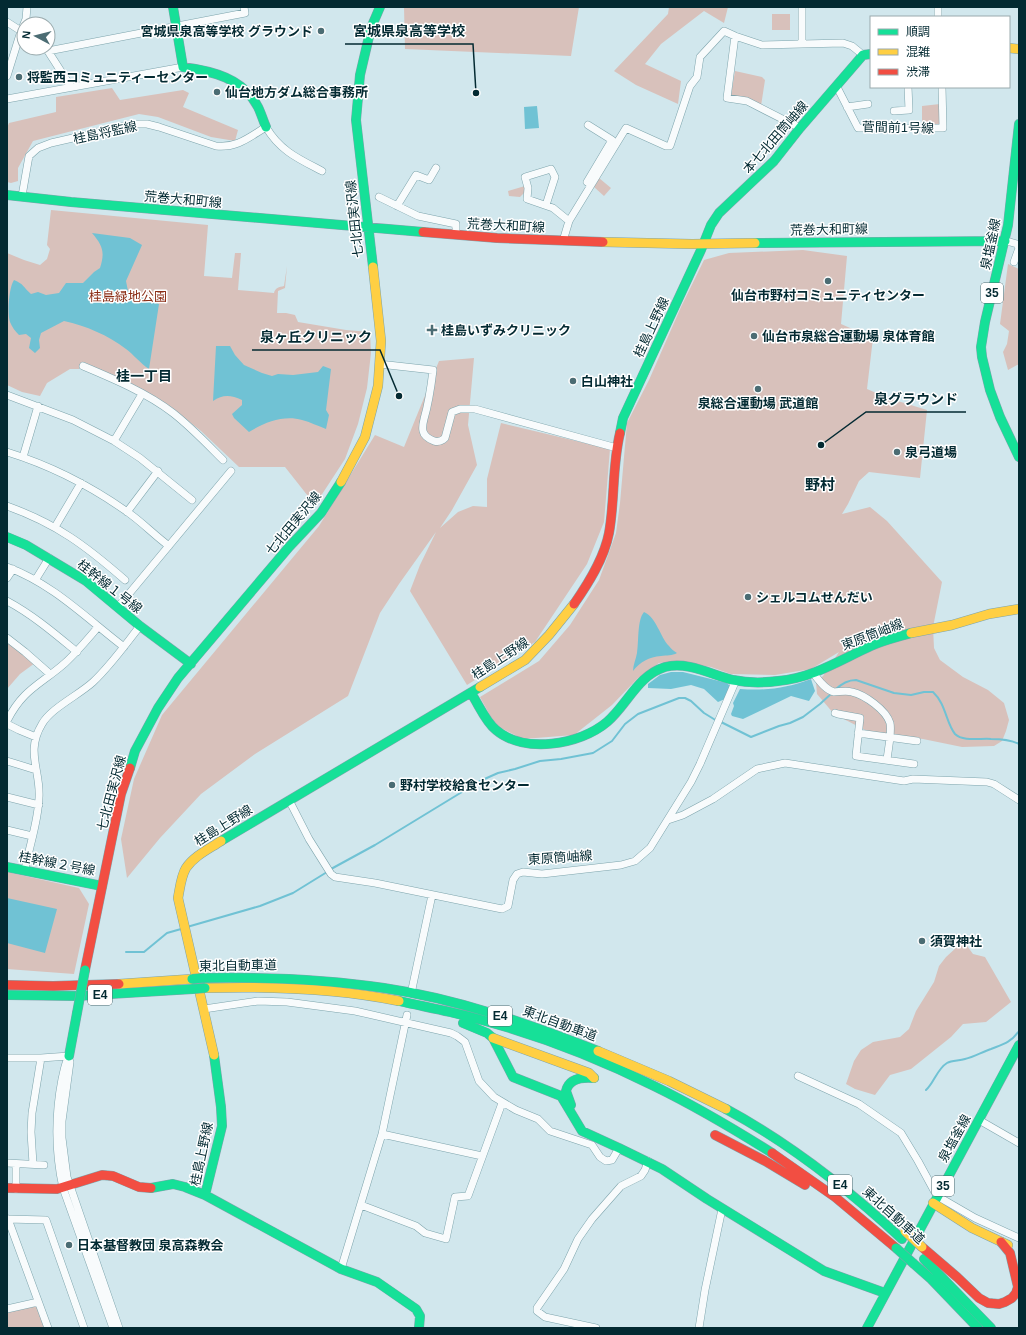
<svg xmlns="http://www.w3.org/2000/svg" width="1026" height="1335" font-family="Helvetica,'Noto Sans JP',sans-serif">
<rect width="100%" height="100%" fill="#d1e7ed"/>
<path fill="#d8c1bb" d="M404,7h175l-8,49 -166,-7z
M669,7h59l-4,16 -20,-12 -43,33 -16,20 36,17 -3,23 -42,-19 -22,-14 54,-57z
M772,14h18v16h-18z
M735,71l27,6 3,3 -4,26 -30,-11z
M112,88l8,12 63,-10 6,3 -6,14 55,23 -3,11 -24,-4 -53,-20 -19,-3 -106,27 -15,27v13l-7,2 -4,-1v-54l2,-5 47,-11v-15z
M940,104l1,17 -3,4h-16v-19z
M599,178l12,10 -7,8 -10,-9z
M525,186l-1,7 -4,4 -11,-1 -1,-5z
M51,210l157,15 -4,51 28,2 3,-25h6l-3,37 36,3c1,-5 5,-6 10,-7l3,-20 -2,22 -7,3 -1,22h9l9,2 3,7 48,8 24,2 1,21 -4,35 -9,36 -13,35 -30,46 -30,-38h-46l-38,-36 -32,-25 -17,-10 -68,-34 -5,7h-9l-23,14 -7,13 -18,-4 -15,-7v-132l17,7 16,5 7,-6 3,-10 -3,-4z
M803,250l44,6 -6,68 32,14 -6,51 21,9 39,12 -7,68 -51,-6 -10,9 -11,23 -6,10 28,-7 17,14 55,61 -9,45 1,21 6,12 23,17 25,13 16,13 5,17 -3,11 -4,10 -8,5 -32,1 -39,-8 -52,-6 -37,-19 -17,-20 -1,-12 7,-6 16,-24 -28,17 -36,6 -44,-1 -20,-7 -34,-6 -18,2 -21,15 -26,27 -38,30 -51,4 -24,-12 -8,-10 -11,-20 59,-36 31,-36 29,-45 17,-47 4,-30 7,-80 22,-43 32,-73 23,-47 25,-7z
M1008,264l11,5v95l-11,6 -5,-18 4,-8 2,-13 -9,-7z
M474,358l-6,67 9,40 -25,45 -12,18 18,-16 15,-6 14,1v-28l14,-56 109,26 -6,73 -17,42 -52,78 -68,43 -57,-94 10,-26 16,-33 -37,52 -19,29 -32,83 -93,58 -54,40 -41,44 -33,40 -6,-39 13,-60 28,-64 157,-189 56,-91 29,12 35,-86z
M7,641l28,22 -15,11 -13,15z
M7,872l72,16 10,16 -15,70 -67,-5z
M965,943l8,11 12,3 26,45 -25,20 -23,2 -12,13 -40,32 -21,6 -15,20 -20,-6 -9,-5 8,-23 7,-11 12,-8 27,-5 9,-8 7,-18 18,-29 5,-16 7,-9 11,-10z
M35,1305l3,2 8,21h-39v-17z"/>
<path fill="#70c2d4" d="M537,106l2,22 -14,1 -1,-22z
M92,233l38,5 12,7 -16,36 2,10 11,6 20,7 -10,65c-9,-6 -15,-14 -23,-20 -18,-14 -40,-23 -62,-28l-23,12 -2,7 1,8 -5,5 -6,-5 2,-10 -5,-4 -7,1c-4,-4 -7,-8 -9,-13 -3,-9 -1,-35 4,-42 10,4 9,7 17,14l7,-2 8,3 13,-2 7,-10h17l11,-11 6,-4c5,-16 3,-22 -8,-35z
M216,346h14l5,9 9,10 18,8 10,3 6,-2 15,1 25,-3 5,-6 8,3 -5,41 3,5 -3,14c-8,-3 -16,-7 -24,-9 -18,-5 -37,2 -53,12l-15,-14 -2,-4 10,-9v-5c-11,-5 -19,-6 -29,1z
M644,612c13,6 16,25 25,34 2,3 5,5 8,7 -5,3 -10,2 -16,3 -12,1 -21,6 -28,15 0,-6 3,-12 4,-18 2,-11 0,-33 7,-41z
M671,672h12l44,11 3,3 -5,13 -7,3 -14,-13 -13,-4 -20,4 -23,-1v-4l12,-9z
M811,679l4,12 -6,10 -18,-5 -48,23 -11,-3 -1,-2 3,-8 -1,-3 7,-14c26,2 47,-1 71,-10z
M7,898l50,11 -12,44 -38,-10z"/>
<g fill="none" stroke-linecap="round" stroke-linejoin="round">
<path stroke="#70c2d4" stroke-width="2" d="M835,690c6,-6 13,-10 21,-10l38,13 17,2 13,-3h9c13,12 13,31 22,42 8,8 26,4 36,5 9,0 20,1 28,5
M721,722l30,15 28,-11 11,-3 13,-6 17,-13 12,-11
M331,869l44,-24 105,-64 18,-8 17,-4 25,-8 21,-2 32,-6 19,-12 13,-17 13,-10 41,-16h6l6,3 13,12 13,8
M187,927l73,-21 33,-13 34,-21
M126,952h18l23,-19 14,-4
M926,1090c8,-7 11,-21 21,-27 5,-3 12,-2 18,-4 9,-2 17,-7 26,-10 13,-5 19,-6 28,-18"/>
<g stroke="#7da4ac" stroke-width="8">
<path id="street" d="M802,7v37
M938,17v-10
M7,22l14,9
M46,48l25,39
M48,51l197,-38 -1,-6
M7,76l14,-45 5,-12 1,-12
M837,87l21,41h85l-1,-41
M7,99l176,-32
M847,107l21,-3
M894,111l15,-1 -1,-23
M588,125l24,15 -25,42 4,3
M800,128l-53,-27 -20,-3 8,-62 27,9 81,-2 9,3 11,9
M22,196l7,-40 9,-8 13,-5 83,-19h13l12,3 57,19c21,2 32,-8 50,-19 14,24 33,32 56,44
M379,197l39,19 38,8v11
M546,205l9,-28 -4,-8 -26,8 3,11 -1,11 26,9 16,13
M397,206l19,-31 13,5 7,-12
M563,241l6,-20 57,-93 40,18h4l20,-60 7,-9 3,-20 24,-26 11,5
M1005,241l5,1 7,2 2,4 -5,14
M379,364l54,6c-2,17 -4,32 -9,49 -1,4 -2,8 -1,12 1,5 6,8 11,10 4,1 8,0 11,-3l7,-26 8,-3h15l142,39
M83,366c31,13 64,27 90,47 18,14 34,31 50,47
M7,395l66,25 41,21 26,17 52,42
M114,441l28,-47
M7,452c42,13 82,33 119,59 15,10 28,24 43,35
M23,457l15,-51
M7,506c50,18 79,40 118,74
M127,512l31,-41
M55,527l26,-44
M7,567c46,17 79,51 117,80
M7,578l6,-9
M36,579l13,-21
M7,601c26,14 47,32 70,51
M118,607l113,-136
M7,638l18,14 25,22
M813,673c5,6 12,17 21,19 5,0 12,-2 18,0 13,3 34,18 38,31 2,9 -2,27 -3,37
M835,713l3,1 22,4 -4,38 58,8
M7,721c16,-32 33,-36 58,-58 12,-11 22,-23 33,-36
M7,724l12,6 17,7
M858,733l59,8
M7,761l29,9
M7,797l32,8
M289,800l20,39 22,35 4,3 40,6 127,26 6,-3 5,-26 4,-6 6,-2 19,2 79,-9 14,-4 15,-13 41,-66 9,-18 36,-84
M668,820l15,-5 30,-16 44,-30 28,-6 119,18 9,-2 74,3 7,2 25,16
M7,830l25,6
M25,870c4,-24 13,-47 14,-72 2,-27 -14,-46 3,-74 9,-16 37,-29 51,-42 18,-17 32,-37 47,-56
M412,989l20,-94
M204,1009l54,-8 29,1 68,9 96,22 6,3 8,6 14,39 15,16 22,13 22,9 12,12 42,14 8,12 6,4 6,-1 7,-12
M69,1056c-4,7 -5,15 -7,23 -7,36 -7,73 1,109l50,140
M7,1058h34l28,-2
M70,1062l-8,59v17l5,39 52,151
M798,1076l61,28 42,29 17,28 19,35 38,22 44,20
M979,1120l40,23
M382,1134l100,22
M7,1163l37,2
M33,1164l-2,-32 1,-19 9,-55
M16,1189v-25
M361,1205l55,21 9,7 21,6 9,-42 13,-1 34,-93
M7,1219l39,1 38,108
M8,1219l40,109
M341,1269l41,-135 25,-119
M7,1309l31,-7
M596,1328l-51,-11 -8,-6v-3l27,-39 14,-30 14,-20 29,-33 20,-10 4,-6 3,-9
M699,1328l6,-38 17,-81"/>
</g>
<g stroke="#7da4ac" stroke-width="10">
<path id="fast" d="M173,7l10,60c29,4 60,11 75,40 3,6 5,13 8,20
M1019,124l-11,101 -23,97 -4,25 1,10 8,33 10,27 19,40
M7,195l64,7 352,30
M755,243l250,-2
M373,267l-17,-147 4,-45 11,-47 9,-21
M620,433l3,-15 78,-168 10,-25 8,-12 55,-52 26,-33 63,-73 8,-1
M7,537l19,8 60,36 54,45 51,38
M471,693c8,12 14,28 25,37 28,24 84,15 111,-8 20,-17 31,-47 58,-55 23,-6 47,8 68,13 15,3 30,3 45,1 35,-3 62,-21 93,-35 13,-6 27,-9 40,-13
M130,768l5,-17 23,-43 20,-30 111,-131 32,-34 20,-31
M221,841l259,-154
M7,867l95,19
M203,978c61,-1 121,1 181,10 74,11 145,36 214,63
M7,995l70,1 116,-7
M399,1001c17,4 34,7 51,11 70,16 140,42 204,74 41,20 80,43 118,67
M463,1023l24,10 6,5 20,39 48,19 21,35 37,17
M214,1055l7,52 1,19 -17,69 136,74 36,13 39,27 4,7 -1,12
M69,1056l8,-43
M571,1105l-5,-14c3,-13 17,-14 28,-13
M726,1109c65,35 122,80 176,130
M619,1148l43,21 45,30 117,72 61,22
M151,1188l22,-4 12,3 20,8
M924,1259l67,69
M914,1264l17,15 47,49
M867,1328l152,-283"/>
</g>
<g stroke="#7da4ac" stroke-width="10">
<path id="slow" d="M1009,48l10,1
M603,242l89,2 63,-1
M341,482l24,-45 13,-51 3,-45 -8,-74
M911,633l41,-8 37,-11 30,-5
M480,687l45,-27 24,-25 25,-31
M119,984l73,-5
M205,988c65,-2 130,0 194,13
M493,1038l96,35 5,5
M598,1051l71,30 57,28
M214,1055l-36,-157c2,-10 3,-22 8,-30 8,-12 23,-19 35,-27
M933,1203l39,25 36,17"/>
</g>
<g stroke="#7da4ac" stroke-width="10">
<path id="jam" d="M423,232l74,6 106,4
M574,604c14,-20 30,-45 35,-71 6,-33 3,-67 11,-100
M85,970l36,-176 9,-26
M7,985l46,1 66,-2
M715,1135l50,26 40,24
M772,1153l63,44 61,51
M7,1188l50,1 45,-14 11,1 26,11 12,1
M922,1247l35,30 22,21 9,5 11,1 6,-2 7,-4 4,-5 2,-6 -8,-34 -9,-11"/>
</g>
<use href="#street" stroke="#f8fbfc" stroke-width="7"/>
<use href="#fast" stroke="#16e098" stroke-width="9"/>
<use href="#slow" stroke="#ffcf43" stroke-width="9"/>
<use href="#jam" stroke="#f24e42" stroke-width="9"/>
<g stroke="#7da4ac" stroke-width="10" stroke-linecap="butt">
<path id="fast-bridge" d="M192,979l11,-1
M193,989l12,-1
M77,1013l8,-43
M896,1248l18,16"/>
</g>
<g stroke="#7da4ac" stroke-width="10" stroke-linecap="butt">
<path id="slow-bridge" d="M905,1231l17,16"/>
</g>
<use href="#fast-bridge" stroke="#16e098" stroke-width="9"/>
<use href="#slow-bridge" stroke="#ffcf43" stroke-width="9"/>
</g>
<g fill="#4b6c73" stroke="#fff" stroke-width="1.5">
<circle cx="321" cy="31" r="4"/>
<circle cx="19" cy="77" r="4"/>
<circle cx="217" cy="92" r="4"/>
<circle cx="828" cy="281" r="4"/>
<path d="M430 324h4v4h4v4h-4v4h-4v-4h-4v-4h4z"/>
<circle cx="754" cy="336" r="4"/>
<circle cx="573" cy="381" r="4"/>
<circle cx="758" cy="389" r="4"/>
<circle cx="897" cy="452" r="4"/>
<circle cx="748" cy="597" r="4"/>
<circle cx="392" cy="785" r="4"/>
<circle cx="922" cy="941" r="4"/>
<circle cx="69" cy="1245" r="4"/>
</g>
<g text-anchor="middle" stroke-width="3" stroke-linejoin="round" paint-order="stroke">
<g fill="#fff" stroke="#4f6a70" stroke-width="1">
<rect x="981" y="283" width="22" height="20" rx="3"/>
<rect x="88" y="985" width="24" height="20" rx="3"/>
<rect x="488" y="1006" width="24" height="20" rx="3"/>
<rect x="828" y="1175" width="24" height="20" rx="3"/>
<rect x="932" y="1176" width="22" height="20" rx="3"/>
</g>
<g font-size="12" font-weight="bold" fill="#032a32">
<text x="992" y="297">35</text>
<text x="100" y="999">E4</text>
<text x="500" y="1020">E4</text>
<text x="840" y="1189">E4</text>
<text x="943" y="1190">35</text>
</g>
<g font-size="13" font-weight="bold" fill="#032a32" stroke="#fff" text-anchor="start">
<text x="313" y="36" text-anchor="end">宮城県泉高等学校 グラウンド</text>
<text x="27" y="82">将監西コミュニティーセンター</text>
<text x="225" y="97">仙台地方ダム総合事務所</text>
<text x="828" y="300" text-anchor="middle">仙台市野村コミュニティセンター</text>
<text x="441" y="335">桂島いずみクリニック</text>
<text x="762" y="341">仙台市泉総合運動場 泉体育館</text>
<text x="581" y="386">白山神社</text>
<text x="758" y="408" text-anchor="middle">泉総合運動場 武道館</text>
<text x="905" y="457">泉弓道場</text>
<text x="756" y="602">シェルコムせんだい</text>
<text x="400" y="790">野村学校給食センター</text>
<text x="930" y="946">須賀神社</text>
<text x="77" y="1250">日本基督教団 泉高森教会</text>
</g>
<g font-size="13" fill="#032a32" stroke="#fff">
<text transform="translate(898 127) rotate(1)" y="5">菅間前1号線</text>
<text transform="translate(105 132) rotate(-12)" y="5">桂島将監線</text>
<text transform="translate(775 137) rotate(-49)" y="5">本七北田筒岫線</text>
<text transform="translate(183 199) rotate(5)" y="5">荒巻大和町線</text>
<text transform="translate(354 219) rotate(-96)" y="5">七北田実沢線</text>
<text transform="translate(506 225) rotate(3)" y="5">荒巻大和町線</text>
<text transform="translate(829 229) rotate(-1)" y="5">荒巻大和町線</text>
<text transform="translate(990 244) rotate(-78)" y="5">泉塩釜線</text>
<text transform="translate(651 327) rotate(-65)" y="5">桂島上野線</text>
<text transform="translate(293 523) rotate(-50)" y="5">七北田実沢線</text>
<text transform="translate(110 586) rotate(38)" y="5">桂幹線１号線</text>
<text transform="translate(872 634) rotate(-21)" y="5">東原筒岫線</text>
<text transform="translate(500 658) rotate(-33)" y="5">桂島上野線</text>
<text transform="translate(111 793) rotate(-75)" y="5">七北田実沢線</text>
<text transform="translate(223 825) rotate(-32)" y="5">桂島上野線</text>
<text transform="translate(560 857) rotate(-4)" y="5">東原筒岫線</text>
<text transform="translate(57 863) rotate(11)" y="5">桂幹線２号線</text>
<text transform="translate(238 965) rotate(-1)" y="5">東北自動車道</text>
<text transform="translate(560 1023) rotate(20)" y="5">東北自動車道</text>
<text transform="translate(954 1138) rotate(-61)" y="5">泉塩釜線</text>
<text transform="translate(201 1154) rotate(-78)" y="5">桂島上野線</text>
<text transform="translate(894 1215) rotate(42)" y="5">東北自動車道</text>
</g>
<g font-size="13" fill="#8b2e16" stroke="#fff">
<text x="128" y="301">桂島緑地公園</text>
</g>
<g font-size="14" font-weight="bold" fill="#032a32" stroke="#fff">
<text x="144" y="381">桂一丁目</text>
</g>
<g font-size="15" font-weight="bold" fill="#032a32" stroke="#fff">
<text x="820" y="490">野村</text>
</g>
</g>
<path fill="none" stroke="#032a32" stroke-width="1.5" d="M476 93L473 44H345M399 396L380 350H252M821 445L866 412H966"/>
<g fill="#032a32" stroke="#fff" stroke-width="1.5">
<circle cx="476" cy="93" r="4"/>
<circle cx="399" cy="396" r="4"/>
<circle cx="821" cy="445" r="4"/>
</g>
<g font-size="14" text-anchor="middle" font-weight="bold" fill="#032a32" stroke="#fff" stroke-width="3" stroke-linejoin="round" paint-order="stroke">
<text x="409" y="36">宮城県泉高等学校</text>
<text x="316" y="342">泉ヶ丘クリニック</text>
<text x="916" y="404">泉グラウンド</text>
</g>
<rect width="1026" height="1335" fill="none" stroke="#032a32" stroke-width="16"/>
<rect x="870" y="16" width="140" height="72" fill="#ffffff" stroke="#9aaaad"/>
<rect x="878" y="29" width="20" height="6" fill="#16e098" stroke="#9aaaad"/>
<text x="906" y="36" font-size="12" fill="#032a32">順調</text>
<rect x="878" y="49" width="20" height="6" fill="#ffcf43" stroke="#9aaaad"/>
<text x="906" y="56" font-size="12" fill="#032a32">混雑</text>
<rect x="878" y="69" width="20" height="6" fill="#f24e42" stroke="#9aaaad"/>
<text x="906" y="76" font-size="12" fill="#032a32">渋滞</text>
<g transform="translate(36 36) rotate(277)"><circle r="19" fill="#ffffff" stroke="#9aaaad"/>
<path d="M0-3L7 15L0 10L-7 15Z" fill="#4b6c73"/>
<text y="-6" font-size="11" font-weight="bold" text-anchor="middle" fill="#032a32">N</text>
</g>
</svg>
